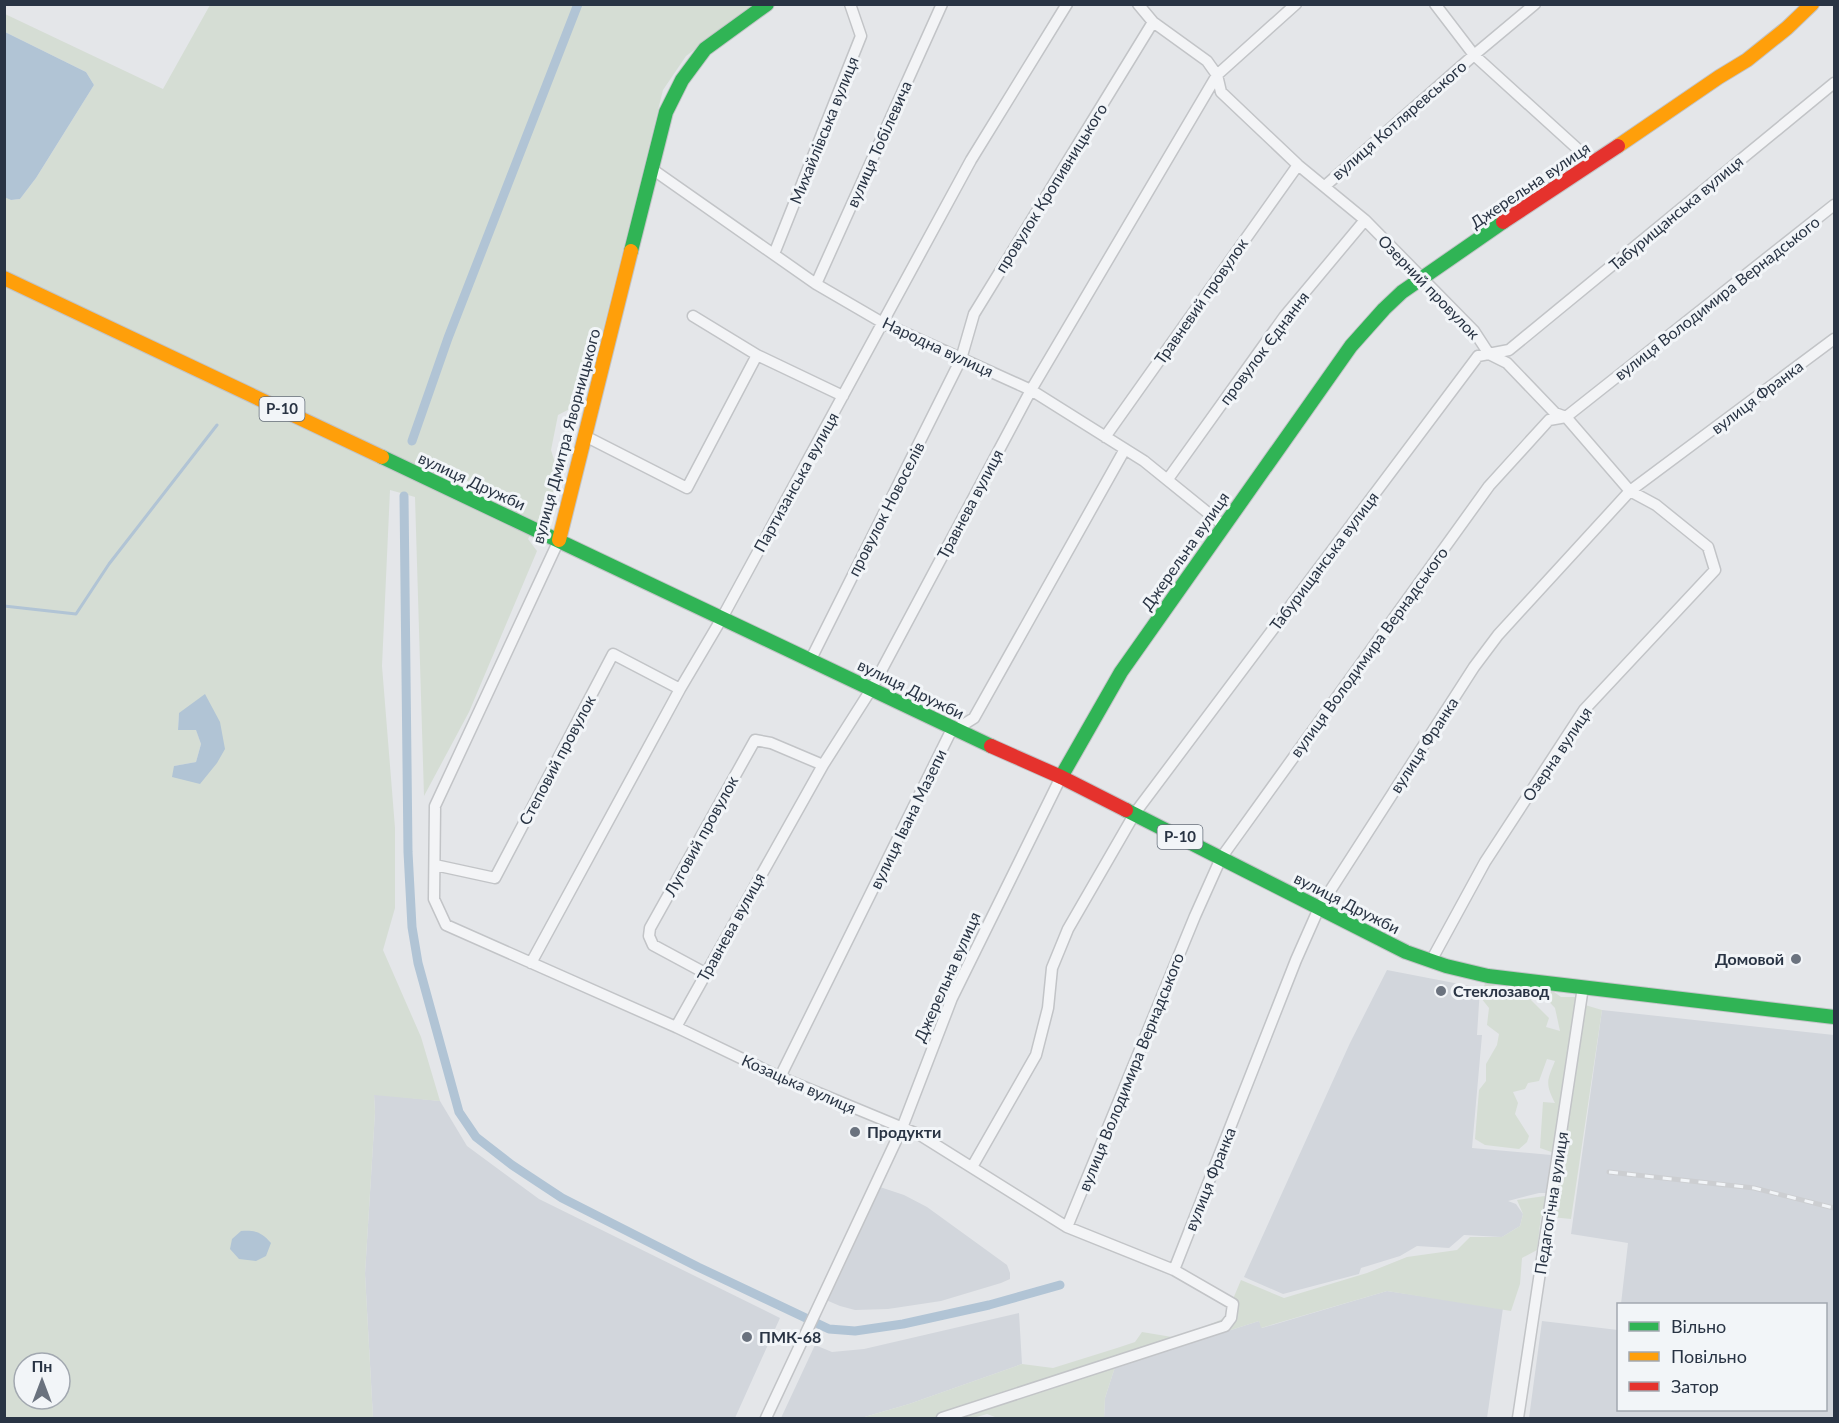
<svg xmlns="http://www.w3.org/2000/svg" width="1839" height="1423" font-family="Lato,sans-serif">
<rect width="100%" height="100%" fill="#e4e6e9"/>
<path fill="#d2d6dc" d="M1387,970l93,18 -3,47h5l-10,113 79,7 -5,38h-7l-31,8 8,3 7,10 -3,12 -18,11 -38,-2 -15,13 -32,-2 -17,10 -39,12 -2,6 -76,20 -39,-17 106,-234z
M1602,1010l232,25v383h-305l13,-97 76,9v80h208v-106h-205l7,-61 -57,-9z
M374,1094l66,7 27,45 72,53 241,119 -45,100h-362l-8,-144 10,-162z
M880,1187l24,8 23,12 80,58 3,8v6l-9,4 -60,18 -53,8 -33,1 -15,-4 -14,-6z
M1387,1291l116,17 -16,110h-383l1,-20 10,-31 144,-46 3,7z
M1019,1313l3,51 -113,40 -48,14h-80l34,-73 17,7 32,-3z"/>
<path fill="#d5ddd4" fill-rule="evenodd" d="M210,5h545l-69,51 -23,34 -78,311 -27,14 -7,35 9,29 -4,29 -19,15 -9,16 9,12 -68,161 -45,84 -9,-299 -25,-7 -8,176 13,162v80l-12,42 38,87 19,64 -66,-6 1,17 -10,162 8,144h-368v-1221l6,3 9,-1 16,-21 58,-93 -8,-13 -81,-40v-18l158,75zM205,695l-5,89 -26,-18 22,-4 5,-18 -5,-15 -18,1 1,-16zM24,1363h36v36h-36z
M1485,983l39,10 25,25 -3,9 14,4 -5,-23 -15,-16h14l7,5h16l-20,157 -17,-6 3,-46 12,1c-10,-20 -8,-22 0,-42l-8,-2 -8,22 -11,2 -3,6 -12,3 5,11 -3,11 14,22 -2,6 -8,7 -34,-4 -10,-6 4,-49 7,-9v-17l11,-19 2,-11 -12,-9 2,-17 -8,-10z
M1585,1005l17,5 -31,209 -30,-3 -4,34 -15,8 -2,26 -9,27 -124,-20 -126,37 -2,-7 -144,46 -10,31 -1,20h-109v-1l-8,-3 -14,4h-112l48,-14 113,-40 31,4 64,-20 18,-6 7,-10 36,6 47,-20 16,-38 43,18 83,-25 40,-16 50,-7 13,-13h32l18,-11 3,-12 -6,-14 28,-4 13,-5z"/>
<path fill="#b1c4d5" d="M5,32l81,40 8,13 -58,93 -16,21 -9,1 -7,-3z
M205,694l15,28 5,27 -8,14 -17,21 -28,-7 2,-11 22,-4 5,-18 -5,-14h-18l1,-17z
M241,1231c14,-1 21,1 30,12l-5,13 -10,5 -17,-2 -9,-10 2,-10z"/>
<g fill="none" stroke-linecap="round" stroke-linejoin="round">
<path stroke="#b1c4d5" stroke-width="3" d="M4,606l72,8 33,-50 108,-139"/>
<path stroke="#b1c4d5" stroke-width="9" d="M412,441l36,-103 130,-334
M404,496l4,356 4,75 6,36 41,149 17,25 36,28 50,33 136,69 131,62 26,2 48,-7 86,-19 71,-20"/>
<g stroke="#c2c4c7" stroke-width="13">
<path id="street" d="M1138,4l15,18 54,39 10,14 4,17 77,73 67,55 109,111 15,23 18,9 48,50 11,4 64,74 26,14 52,42 7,23 -131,140 -99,152 -54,99
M1435,4l39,51 118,107
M652,169l164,115 67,39 148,67 113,71 79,64
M1325,186l149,-131 61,-51
M774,254l87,-218 -11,-32
M816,284l126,-280
M693,316l64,39
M585,436l102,52 70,-133 86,41
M1105,437l193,-272
M1168,479l116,-162 81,-97
M559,540l-124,266 -1,93 12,26 230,102 104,50 140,58 147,92 107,43 59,34 -2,14 -6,8 -283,92
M811,659l150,-300 13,-45 179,-292
M435,865l60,13 118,-224 67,35
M531,963l149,-274 42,-71 249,-458 96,-156
M705,973l-52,-28 -4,-9 1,-8 105,-188 16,3 52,22
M676,1027l147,-262 49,-77 159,-298 186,-315 79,-71
M780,1077l170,-344 24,-15 151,-269
M972,1167l64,-112 12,-47 4,-40 16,-39 67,-116 343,-457 31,-6 325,-267
M1067,1227l128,-311 26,-58 268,-372 60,-66 17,-3 268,-212
M1174,1270l122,-310 23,-52 155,-241 24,-32 132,-144 204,-152
M766,1418l136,-290 50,-130 109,-221
M1518,1418l65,-431"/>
</g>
<g stroke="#c2c4c7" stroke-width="16">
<path id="fast" d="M631,251l35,-139 16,-32 23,-31 62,-45
M382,457l609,289
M1061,777l60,-105 230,-326 33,-37 18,-17 101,-70
M1126,810l280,142 40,14 42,10 346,41"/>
</g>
<g stroke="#c2c4c7" stroke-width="16">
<path id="slow" d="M1618,146l101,-69 28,-17 40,-32 25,-24
M4,278l378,179
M559,540l72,-289"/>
</g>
<g stroke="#c2c4c7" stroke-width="16">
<path id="jam" d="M1503,222l115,-76
M991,746l70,31 65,33"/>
</g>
<use href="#street" stroke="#f3f4f6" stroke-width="10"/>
<use href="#fast" stroke="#30b455" stroke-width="14"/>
<use href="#slow" stroke="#ff9f0a" stroke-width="14"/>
<use href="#jam" stroke="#e5322d" stroke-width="14"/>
<g stroke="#ccced1" stroke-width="5">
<path id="rail" d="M1609,1172l145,16 80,20"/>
</g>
<use href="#rail" stroke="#f2f5f8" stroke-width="3" stroke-dasharray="9" stroke-linecap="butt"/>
</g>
<g fill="#6a727e" stroke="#f2f5f8" stroke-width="2">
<circle cx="1796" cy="959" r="6"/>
<circle cx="1441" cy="991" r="6"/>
<circle cx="855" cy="1132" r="6"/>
<circle cx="747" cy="1337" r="6"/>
</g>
<g text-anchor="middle" stroke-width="6" stroke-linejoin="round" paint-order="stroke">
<g fill="#f2f5f8" stroke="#656e7a" stroke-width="1.5">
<rect x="259.5" y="397" width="45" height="24" rx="4.5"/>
<rect x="1157.5" y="825" width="45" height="24" rx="4.5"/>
</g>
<g font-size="15" font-weight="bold" fill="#293444">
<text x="282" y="414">Р-10</text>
<text x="1180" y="842">Р-10</text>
</g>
<g font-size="16" fill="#293444" stroke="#f2f5f8">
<text transform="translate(1399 120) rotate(-41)" y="6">вулиця Котляревського</text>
<text transform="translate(824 130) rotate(-68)" y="6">Михайлівська вулиця</text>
<text transform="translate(879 144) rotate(-66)" y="6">вулиця Тобілевича</text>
<text transform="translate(1530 185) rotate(-34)" y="6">Джерельна вулиця</text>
<text transform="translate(1051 188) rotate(-58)" y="6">провулок Кропивницького</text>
<text transform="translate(1676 213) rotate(-40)" y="6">Табурищанська вулиця</text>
<text transform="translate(1429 287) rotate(46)" y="6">Озерний провулок</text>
<text transform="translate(1717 298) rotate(-38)" y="6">вулиця Володимира Вернадського</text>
<text transform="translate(1201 301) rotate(-55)" y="6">Травневий провулок</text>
<text transform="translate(938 347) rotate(25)" y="6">Народна вулиця</text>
<text transform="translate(1264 348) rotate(-53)" y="6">провулок Єднання</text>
<text transform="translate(1757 397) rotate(-37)" y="6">вулиця Франка</text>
<text transform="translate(566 436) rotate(-75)" y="6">вулиця Дмитра Яворницького</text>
<text transform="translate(472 481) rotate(25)" y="6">вулиця Дружби</text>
<text transform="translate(796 482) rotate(-61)" y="6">Партизанська вулиця</text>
<text transform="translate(970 504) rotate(-62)" y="6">Травнева вулиця</text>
<text transform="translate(886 509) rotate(-63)" y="6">провулок Новоселів</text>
<text transform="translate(1185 551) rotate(-55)" y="6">Джерельна вулиця</text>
<text transform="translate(1324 561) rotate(-53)" y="6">Табурищанська вулиця</text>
<text transform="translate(1369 652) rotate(-54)" y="6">вулиця Володимира Вернадського</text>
<text transform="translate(911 689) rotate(26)" y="6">вулиця Дружби</text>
<text transform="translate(1424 745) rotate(-57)" y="6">вулиця Франка</text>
<text transform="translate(1557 754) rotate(-56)" y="6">Озерна вулиця</text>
<text transform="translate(557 760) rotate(-62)" y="6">Степовий провулок</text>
<text transform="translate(908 819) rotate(-64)" y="6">вулиця Івана Мазепи</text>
<text transform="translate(701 836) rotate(-61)" y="6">Луговий провулок</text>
<text transform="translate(1347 903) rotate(27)" y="6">вулиця Дружби</text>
<text transform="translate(731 927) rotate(-61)" y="6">Травнева вулиця</text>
<text transform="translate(947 977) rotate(-66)" y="6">Джерельна вулиця</text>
<text transform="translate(1131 1072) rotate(-68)" y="6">вулиця Володимира Вернадського</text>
<text transform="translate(799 1084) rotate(24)" y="6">Козацька вулиця</text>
<text transform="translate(1210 1179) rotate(-68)" y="6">вулиця Франка</text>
<text transform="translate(1551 1203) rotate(-81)" y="6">Педагогічна вулиця</text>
</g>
<g font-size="16" font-weight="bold" fill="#293444" stroke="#f2f5f8" text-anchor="start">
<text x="1784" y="965" text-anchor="end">Домовой</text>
<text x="1453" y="997">Стеклозавод</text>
<text x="867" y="1138">Продукти</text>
<text x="759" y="1343">ПМК-68</text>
</g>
</g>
<rect width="1839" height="1423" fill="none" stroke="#293444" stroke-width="12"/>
<rect x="1617" y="1303" width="210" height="108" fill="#f2f5f8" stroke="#a2a8b0" stroke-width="1.5"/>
<rect x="1629" y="1322" width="30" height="9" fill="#30b455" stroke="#a2a8b0" stroke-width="1.5"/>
<text x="1671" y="1333" font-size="18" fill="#293444">Вільно</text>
<rect x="1629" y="1352" width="30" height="9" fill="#ff9f0a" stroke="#a2a8b0" stroke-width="1.5"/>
<text x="1671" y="1363" font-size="18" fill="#293444">Повільно</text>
<rect x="1629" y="1382" width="30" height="9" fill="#e5322d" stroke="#a2a8b0" stroke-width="1.5"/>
<text x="1671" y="1393" font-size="18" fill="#293444">Затор</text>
<g transform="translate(42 1381)"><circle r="28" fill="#f2f5f8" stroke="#a2a8b0" stroke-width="1.5"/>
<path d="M0-4.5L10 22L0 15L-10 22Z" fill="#6a727e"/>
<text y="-9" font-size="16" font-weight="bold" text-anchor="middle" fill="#293444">Пн</text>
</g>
</svg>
